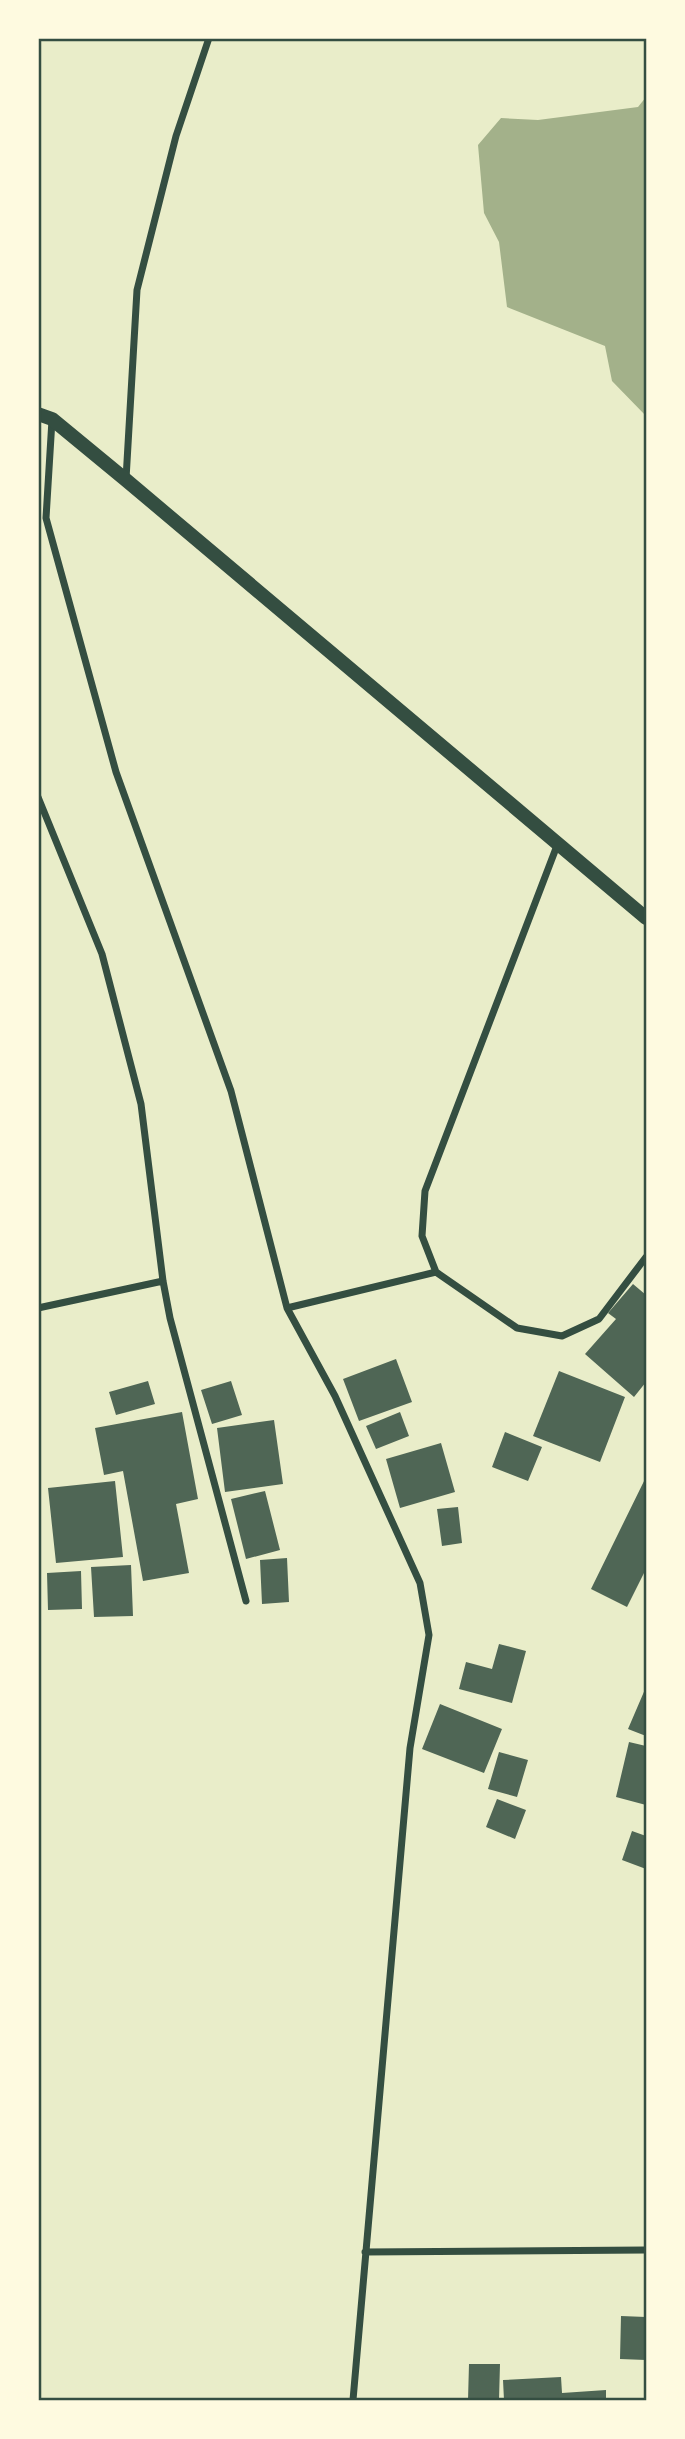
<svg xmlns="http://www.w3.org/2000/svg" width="685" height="2439" font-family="'Varela Round',sans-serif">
<rect width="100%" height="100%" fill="#e9edc9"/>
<path fill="#a3b18a" d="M646,97v319l-34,-35 -7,-35 -98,-39 -8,-65 -15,-29 -6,-68 23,-27 37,2 100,-13z"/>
<path fill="#4f6655" d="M633,1284l13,11v87l-12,15 -49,-43 31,-35 -8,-6z
M396,1359l16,43 -53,19 -16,-42z
M559,1371l66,26 -25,65 -67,-26z
M148,1381l7,23 -39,11 -7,-23z
M231,1381l11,34 -30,9 -11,-34z
M182,1412l16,87 -22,5 13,69 -46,8 -20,-110 -19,4 -9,-47z
M400,1412l9,24 -33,13 -10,-23z
M274,1420l9,64 -58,8 -8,-64z
M505,1432l37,15 -14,34 -36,-14z
M441,1443l14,49 -55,16 -14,-49z
M646,1477v92l-19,38 -36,-18z
M115,1481l8,76 -67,6 -8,-75z
M265,1491l15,59 -34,9 -15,-60z
M458,1507l4,36 -20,3 -5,-37z
M287,1558l2,44 -27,2 -2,-44z
M131,1565l2,51 -39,1 -3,-50z
M81,1571l1,38 -34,1 -1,-37z
M499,1644l27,7 -14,52 -53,-14 7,-27 26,7z
M646,1687v49l-18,-7z
M440,1704l62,25 -18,44 -62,-24z
M629,1742l17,4v59l-30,-8z
M499,1752l29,8 -11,37 -29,-8z
M497,1799l29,11 -11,29 -29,-12z
M632,1831l14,5v33l-24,-9z
M621,2316l25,1v43l-26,-1z
M469,2364h31l-1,36h-31z
M561,2377l1,16 44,-3v10h-102l-1,-20z"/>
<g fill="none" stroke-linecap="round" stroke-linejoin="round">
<path stroke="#344e41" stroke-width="7" d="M52,420l-6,98 70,254 115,319 56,217 48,88 85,187 9,52 -19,113 -57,652
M126,479l11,-189 39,-154 33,-98
M38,797l64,157 39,150 22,177 7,37 76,283
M558,843l-133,348 -3,45 14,36 81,56 45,8 37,-17 47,-62
M38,1308l125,-27
M287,1308l149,-36
M365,2252l281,-2"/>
<path stroke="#344e41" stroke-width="14" d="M38,414l14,5 74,61 520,438"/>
</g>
<rect width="685" height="2439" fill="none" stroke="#fefae0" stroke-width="80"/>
<rect x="40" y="40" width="605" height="2359" fill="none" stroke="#344e41" stroke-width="2.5"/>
</svg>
